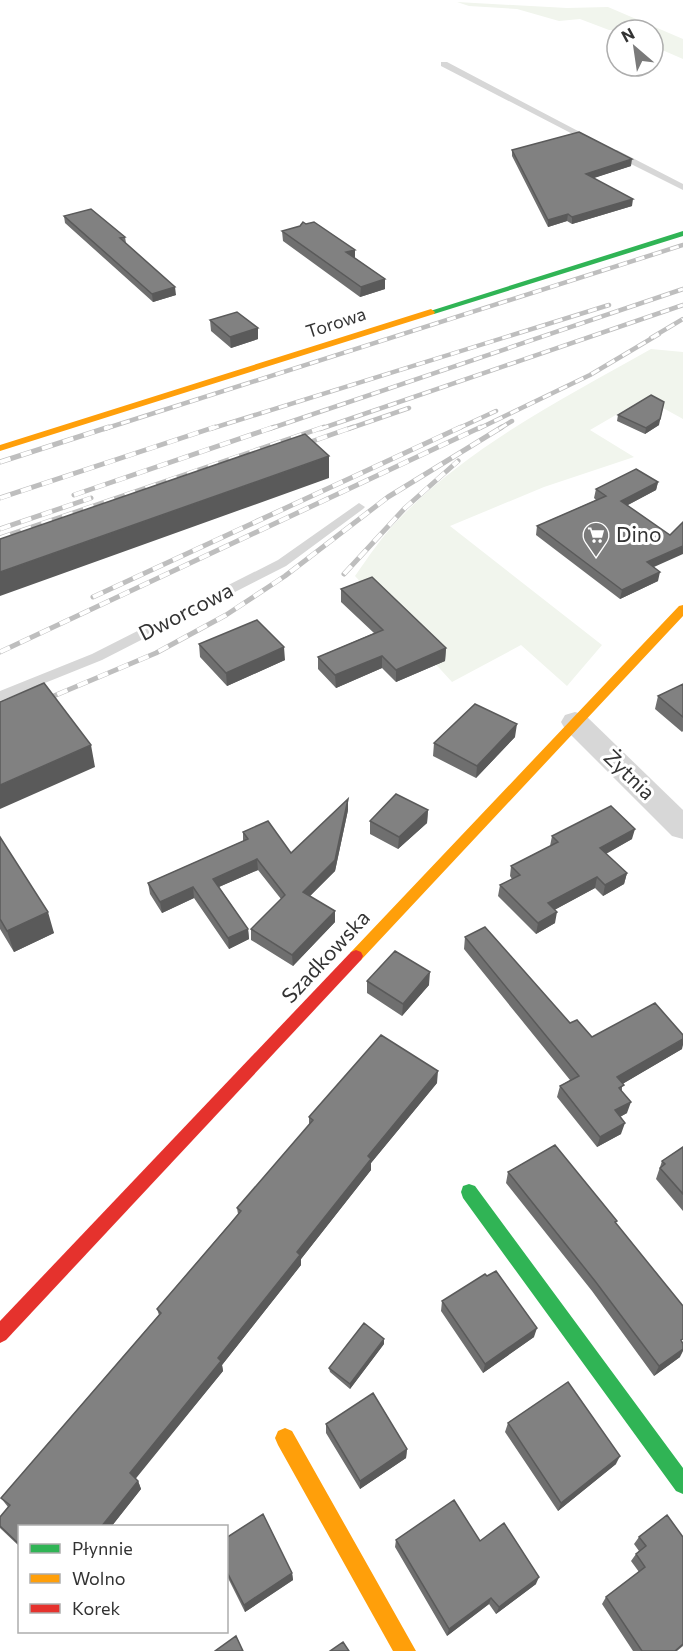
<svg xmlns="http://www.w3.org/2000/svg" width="683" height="1651" font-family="Commissioner,sans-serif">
<rect width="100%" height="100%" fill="#fff"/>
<path fill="#f1f5ed" d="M457,2l110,6 41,-1 75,32v20l-30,-13v-16h-44l-29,-11 -21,2 -42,-12 -48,-3z
M651,349l32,3v67l-38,-21 -55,32 44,27 -90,30 -94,39 152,119 -35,41 -46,-41 -69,37 -97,-106c14,-20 28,-41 45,-58 71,-73 164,-120 251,-169z"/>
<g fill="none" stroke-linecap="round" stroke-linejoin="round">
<path fill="#d7d7d7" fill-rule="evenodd" d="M441,62h6l150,79 -7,2 -149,-77z
M611,150h6l66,34v6l-72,-36z
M359,503l6,4 -2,2 -77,57 -184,94 -102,41v-10l92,-37 186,-94z"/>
<path fill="#d7d7d7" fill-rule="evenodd" d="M575,712l10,3 98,95v29l-11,-3 -107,-107 -4,-7 4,-7z"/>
<path fill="#30b455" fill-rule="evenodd" d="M683,231v5l-249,78 -7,-2z
M469,1184l6,2 208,282v26l-7,-3 -213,-293 -2,-6 2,-6z"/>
<path fill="#ff9f0a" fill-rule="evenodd" d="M431,309l4,3 -1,2 -434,137v-6z
M683,605v11l-322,344 -5,2 -5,-2 -2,-4 2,-4 328,-346z
M285,1428l7,3 124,220h-23l-115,-206 -3,-7 3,-7z"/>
<path fill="#e5322d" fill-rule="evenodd" d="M356,950l5,2 2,4 -2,4 -355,380 -6,3v-22l351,-369z"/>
<g stroke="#bebebe" stroke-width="4.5">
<path id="rail-far1" d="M651,338l32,-19
M104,429l579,-184
M210,429l399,-124
M269,429l414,-140
M320,429l363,-124
M348,429l61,-21
M457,429l39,-18
M478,429l112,-54 69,-41
M499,429l13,-8"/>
</g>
<g stroke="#bebebe" stroke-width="5">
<path id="rail" d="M296,447l57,-20
M0,462l109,-35
M74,495l200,-68
M0,498l215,-71
M0,529l91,-31
M0,538l324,-111
M344,574l61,-66 53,-47
M93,597l368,-170
M0,652l481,-225
M37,703l119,-50 70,-38 59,-39 103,-79 114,-70"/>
</g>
<use href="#rail-far1" stroke="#fff" stroke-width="3" stroke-dasharray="9" stroke-linecap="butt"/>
<use href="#rail" stroke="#fff" stroke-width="4" stroke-dasharray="11" stroke-linecap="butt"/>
</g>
<path fill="#6f6f6f" d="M512,150l119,16 -38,12 39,28 -60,18 -5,-3 -19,6 -36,-71z
M64,216l61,21 1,6 50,52 -23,7 -88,-79z
M282,231l73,19v8l30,21v10l-25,8 -77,-56z
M210,320l48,8v11l-27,9 -20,-17z
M618,415l41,10 -14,9 -28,-13z
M658,482l-2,8 -28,15 26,62 4,14 -38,18 -84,-64 1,-9 59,-26 -2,-2 2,-9z
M341,589l105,59 -1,13 -49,21 -14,-14 -46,20 -18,-19v-12l56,-24 -33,-31z
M199,644l86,16 -58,26 -27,-29z
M683,684v47l-1,1 -27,-23 3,-13z
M515,737l-39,41 -43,-22 1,-13z
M348,810l-13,61 -25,25 25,15v11l-42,44 -42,-26v-11l30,-30 -23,-29 -39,17 29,42 1,10 -20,10 -35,-51 -32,15 -12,-19 -2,-11 95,-42v-9l48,21z
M428,810l-1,13 -29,26 -28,-15v-13z
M552,836l80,3 -26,15 21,19 -3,11 -21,12 -8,-8 -41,22 1,13 -19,11 -38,-38 2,-11 12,-6 -2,-3 1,-10 39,-20z
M0,837l54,96 -40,19 -14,-23z
M465,937l105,86 22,14 90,12 -60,35v8l5,21 -7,4 1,17 -24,13 -40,-50 3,-11 10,-6 -106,-131z
M367,981l62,4 -27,31 -35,-23z
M437,1083l-66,80v7l-70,89v6l-79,100 1,6 -88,107 3,3 3,8 -30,38h-91v20l-20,-19v-11l8,-10 -7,-9 158,-183 -2,-6 81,-95 -1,-6 72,-83v-8z
M683,1147v64l-27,-32 6,-18z
M508,1172l109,49 -1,2 64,134 -26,19 -62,-85 -86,-108z
M442,1301l92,36 -51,36 -42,-62z
M384,1344l-34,45 -20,-17 -1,-4z
M508,1423l108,41 -58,47 -53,-79z
M326,1424l81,25 -1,9 -46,31 -34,-56z
M667,1515l16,131 -6,5h-44l-31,-47 4,-7 33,-25 -8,-11 5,-7 3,-3 -5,-7 5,-7z
M226,1538l66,35 1,7 -48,32 -19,-38z
M396,1540l84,1 56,43 -40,30 -7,-10 -42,32 -52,-89z"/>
<path fill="#5a5a5a" d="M632,159l-1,7 -46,15 1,-7z
M633,199l-1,7 -60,18v-7z
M568,214l-1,7 -19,6v-7z
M355,250v10l-9,-8z
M385,279v10l-25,8 1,-10z
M175,287l1,8 -23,7 -1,-8z
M258,328v11l-27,9 -1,-11z
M664,402l-5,23 -14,9 1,-6z
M329,456v22l-329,118v-24z
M658,482l-2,8 -36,19 1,-8z
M683,546v8l-38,17 2,-9z
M660,572l-2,9 -38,18 2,-9z
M284,647l1,13 -58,26 -1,-13z
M446,648l-1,13 -49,21v-12z
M382,656v12l-46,20 -1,-13z
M517,724l-2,13 -39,41 1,-12z
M91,745l4,22 -95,42v-24z
M348,799v11l-13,61 -32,32v-11z
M428,810l-1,13 -29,26 1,-12z
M635,829l-3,10 -34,19 2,-10z
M257,859l1,11 -44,19 -1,-10z
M627,873l-3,11 -21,12 2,-11z
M597,877l-2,11 -48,26 1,-11z
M193,887l1,11 -32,15 -2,-11z
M335,911v11l-42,44 -1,-11z
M48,912l6,21 -40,19 -7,-21z
M557,912l-2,11 -19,11 2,-11z
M248,929l1,10 -20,10 -1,-11z
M430,972l-1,13 -27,31 1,-12z
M683,1039v6l-1,4 -68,40 3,-12z
M438,1071l-1,12 -66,80v7l-70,89v6l-79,100 1,6 -90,111 -3,-9 88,-115 150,-202z
M631,1102l-4,11 -15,8 3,-11z
M625,1123l-4,11 -24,13 3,-10z
M537,1328l-3,9 -51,36 2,-9z
M384,1339v5l-34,45v-5z
M683,1349v2l-3,6 -26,19 5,-10z
M407,1449l-1,9 -46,31v-8z
M620,1456l-4,8 -58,47 3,-8z
M138,1481l3,8 -30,38h-10z
M292,1573l1,7 -48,32 -1,-7z
M539,1577l-3,7 -40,30 3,-7z
M491,1598l-2,6 -42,32 2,-7z"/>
<path fill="#818181" stroke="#5a5a5a" stroke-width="1.5" d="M579,132l53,27 -46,15 47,25 -61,18 -4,-3 -20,6 -36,-70z
M91,209l34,28 -5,1 55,49 -23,7 -88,-78z
M303,222l3,2 8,-2 41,28 -9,2 39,27 -24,8 -79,-56 18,-5z
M237,312l21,16 -28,9 -20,-17z
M651,395l13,7 -4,17 -14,9 -28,-13z
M305,434l24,22 -329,116v-33z
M636,469l22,13 -37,19 49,34 13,-13v24l-36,16 13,10 -38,18 -85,-64 69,-30 -10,-7z
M372,577l74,71 -50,22 -14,-14 -47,19 -17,-18 65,-27 -42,-41z
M257,620l27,27 -58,26 -27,-29z
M44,683l47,62 -91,40v-83z
M683,684v33l-25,-21z
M475,704l42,20 -40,42 -43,-23z
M396,794l32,16 -29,27 -29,-16z
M348,799l-13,61 -32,32 32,19 -43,44 -41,-26 34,-34 -28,-36 -44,20 35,50 -20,9 -35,-51 -33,15 -12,-19 100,-44 -5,-7 25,-11 23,32z
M611,806l24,23 -35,19 27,25 -22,12 -8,-8 -49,26 9,9 -19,11 -38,-38 20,-10 -9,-9 47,-24 -6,-6z
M0,837l48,75 -41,19 -7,-12z
M485,927l85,96 7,-3 15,17 63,-34 28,32v4l-66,38 7,8 -5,3 12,14 -16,8 10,13 -25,14 -40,-51 19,-10 -114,-139z
M395,951l35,21 -27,32 -36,-23z
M381,1035l57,36 -70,85 3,3 -74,93 3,3 -82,103 3,3 -91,112 8,8 -37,46h-81v18l-20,-19v-9l10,-12 -9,-7 160,-185 -4,-4 74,-86 10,-12 -4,-3 76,-88 -4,-3z
M555,1145l62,76 -2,1 68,84v33l-2,1 2,4v5l-24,17 -64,-85 -87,-109z
M683,1147v47l-23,-26 5,-4 -3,-3z
M496,1271l41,57 -52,36 -43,-63 43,-27 2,2z
M364,1323l20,16 -34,45 -21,-16z
M568,1382l52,74 -59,47 -53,-80z
M373,1393l34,56 -47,32 -34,-57z
M454,1500l26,41 24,-18 35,54 -40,30 -8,-9 -42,31 -53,-89z
M263,1514l29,59 -48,32 -18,-35v-32z
M667,1515l16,22v107l-8,7h-33l-36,-54 39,-30 -9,-13 10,-8 -7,-9z
M236,1636l7,15h-28z
M343,1642l6,9h-19z"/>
<defs>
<g id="supermarket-pin" transform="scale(1.35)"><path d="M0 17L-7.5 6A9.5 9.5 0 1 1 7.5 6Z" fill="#7a7a7a" stroke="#fff"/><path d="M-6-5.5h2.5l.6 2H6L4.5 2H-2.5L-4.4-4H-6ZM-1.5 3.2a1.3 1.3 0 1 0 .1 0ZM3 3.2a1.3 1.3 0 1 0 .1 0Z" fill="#fff"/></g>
</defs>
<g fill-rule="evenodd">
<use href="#supermarket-pin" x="596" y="535"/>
</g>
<g text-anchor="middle" stroke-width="6" stroke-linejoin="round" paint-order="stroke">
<g font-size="18" fill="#333" stroke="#fff">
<text transform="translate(336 323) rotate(-18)" y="6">Torowa</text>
</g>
<g font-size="21" fill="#333" stroke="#fff" text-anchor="start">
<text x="616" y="542">Dino</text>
</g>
<g font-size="21" fill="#333" stroke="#fff">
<text transform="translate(186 612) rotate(-27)" y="7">Dworcowa</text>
<text transform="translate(629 775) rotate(44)" y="7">Żytnia</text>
<text transform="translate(326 957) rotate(-47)" y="7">Szadkowska</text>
</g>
</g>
<rect x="18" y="1525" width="210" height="108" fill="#ffffff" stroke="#adadad" stroke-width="1.5"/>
<rect x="30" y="1544" width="30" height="9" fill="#30b455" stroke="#adadad" stroke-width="1.5"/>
<text x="72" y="1555" font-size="18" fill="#333333">Płynnie</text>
<rect x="30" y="1574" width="30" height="9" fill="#ff9f0a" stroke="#adadad" stroke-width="1.5"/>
<text x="72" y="1585" font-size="18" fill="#333333">Wolno</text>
<rect x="30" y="1604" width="30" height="9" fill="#e5322d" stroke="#adadad" stroke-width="1.5"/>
<text x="72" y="1615" font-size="18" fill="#333333">Korek</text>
<g transform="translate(635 48) rotate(331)"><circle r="28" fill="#ffffff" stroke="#adadad" stroke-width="1.5"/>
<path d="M0-4.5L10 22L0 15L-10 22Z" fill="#7a7a7a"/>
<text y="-9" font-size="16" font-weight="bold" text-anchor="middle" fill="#333333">N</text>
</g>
</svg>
